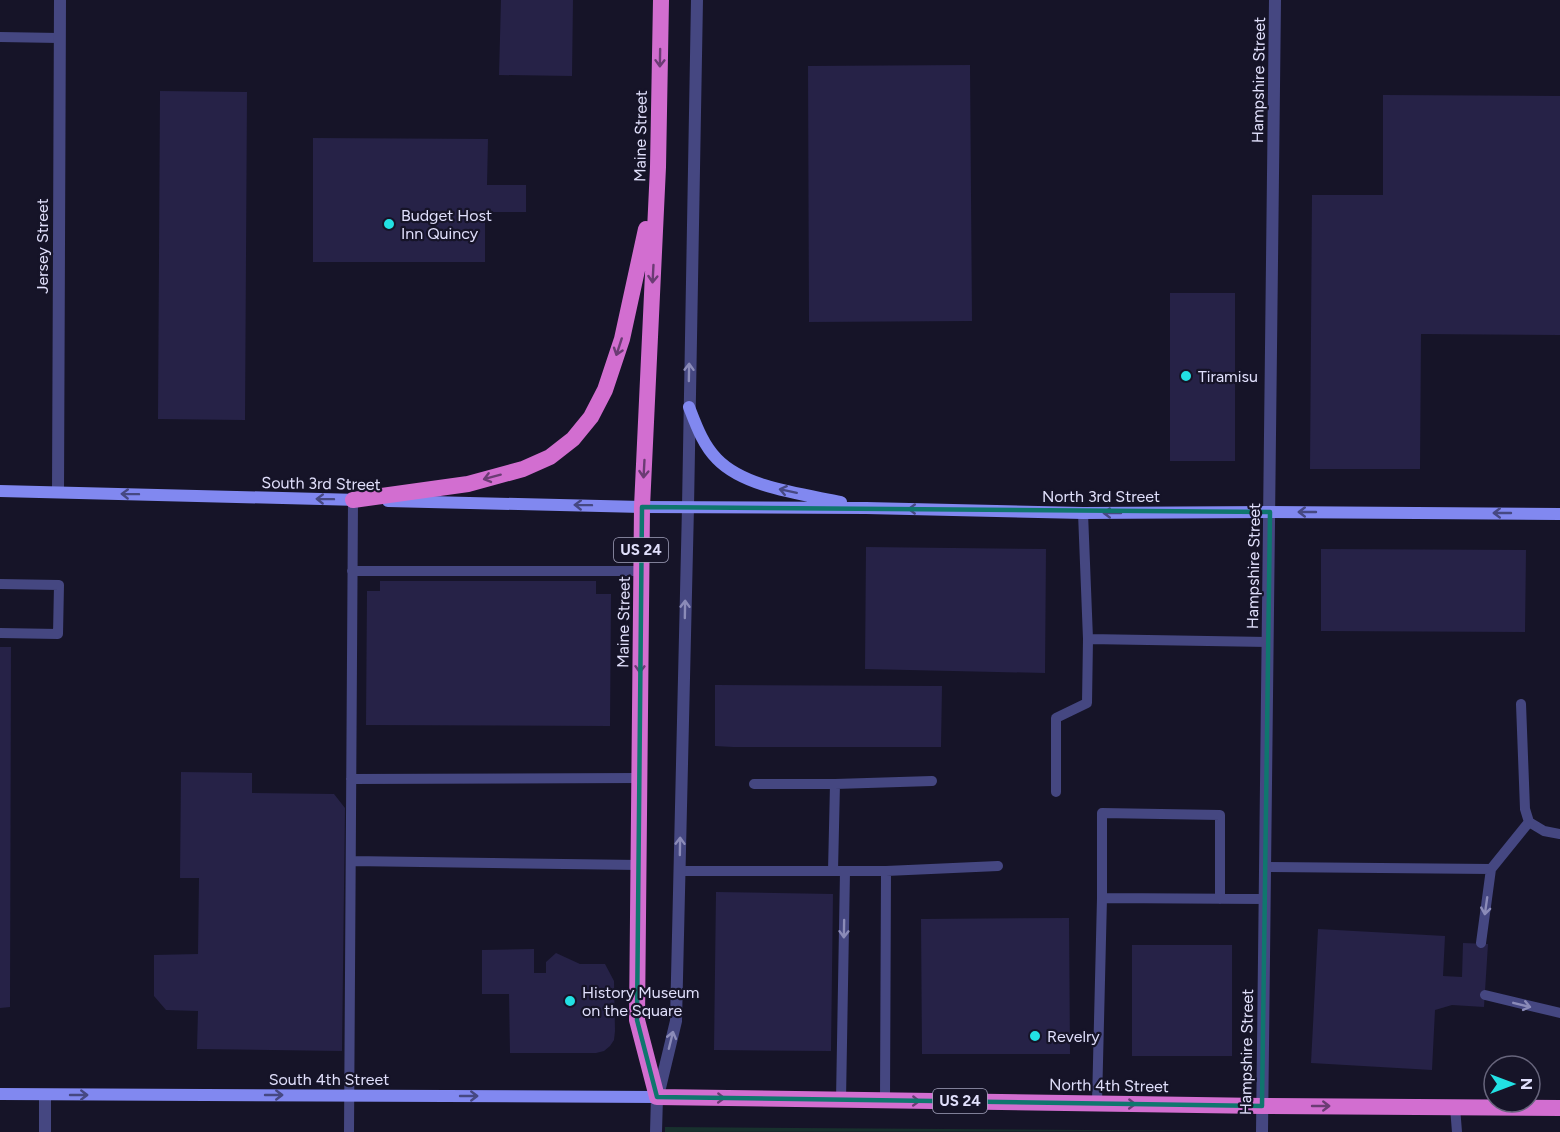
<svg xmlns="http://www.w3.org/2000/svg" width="1560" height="1132" font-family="Figtree,sans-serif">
<rect width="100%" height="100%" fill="#161428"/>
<path fill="#18312e" d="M665,1127l569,4 -569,1z"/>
<path fill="#262247" d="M501,0h72l-1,76 -73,-1z
M970,65l2,256 -163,1 -1,-256z
M160,91l87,1 -2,328 -87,-1z
M1383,95l177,1v239l-139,-1 -1,135h-110l2,-274h71z
M313,138l175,1 -1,46h39v27h-41v50h-172z
M1170,293h65v168h-65z
M866,547l180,2 -1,124 -180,-4z
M1321,549l205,1 -1,82 -204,-1z
M380,581h216v13h15l-1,132 -244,-1 1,-134h13z
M0,647h11l-1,360 -10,1z
M715,685l227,1 -1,61h-208l-18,-1z
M181,772l71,1v20l82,1 11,14 -3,243 -145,-2 1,-38 -32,-1 -12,-14v-41l44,-1 1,-76h-19z
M716,892l117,2 -2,157 -117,-1z
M1069,918l1,136h-148l-1,-135z
M1318,929l127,7 -2,40 19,1 1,-34 25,1 -4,63 -32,-2 -17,5 -3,60 -121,-7z
M1132,945h100v111h-100z
M534,949v24h12v-11l10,-9 24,11h25l9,17 1,50 -1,9 -4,6 -6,5 -8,2h-86l-1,-59h-27v-44z"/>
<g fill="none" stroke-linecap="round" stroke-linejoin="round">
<path stroke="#454781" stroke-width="10" d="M0,37l59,1
M1083,513l5,126 180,3
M352,571h289
M0,584l59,1 -1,49 -58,-1
M1521,704l4,105 4,13 15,9 16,3
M351,779l288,-1
M835,784l97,-3
M1056,792v-74l31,-15 1,-64
M351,861l288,4
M1265,867l226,2
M679,871h154l2,-87h-81
M833,871h53l-1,229
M886,871l112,-5
M1102,898v-85l118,2v84
M1481,943l10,-74 38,-47
M1485,995l75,18
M841,1100l4,-229
M1097,1103l5,-205 163,1
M1455,1107l2,25
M349,1132l4,-632"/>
<path stroke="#454781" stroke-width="12" d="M58,492l2,-492
M658,1096l18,-75 12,-514 9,-507
M45,1132v-37
M1262,1132l13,-1132"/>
<path stroke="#454781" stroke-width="12" d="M656,1132l1,-35"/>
<path stroke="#8188f0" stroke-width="12" d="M689,407c7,18 14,38 28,52 28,29 86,35 124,43
M0,491l359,9
M388,501l254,6 224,1 217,5 187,-1 290,2
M0,1094l657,3"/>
<path stroke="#d26ed0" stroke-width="16" d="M661,0l-3,167 -16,340 -5,513 20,77 605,9 298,2
M353,500l115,-16 55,-15 27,-12 23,-18 18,-22 14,-27 17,-51 24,-110"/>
</g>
<defs><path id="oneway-shaft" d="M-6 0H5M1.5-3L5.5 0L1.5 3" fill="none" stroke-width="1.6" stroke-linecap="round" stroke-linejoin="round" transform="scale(1.5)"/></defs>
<g stroke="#6b3c74">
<use href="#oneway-shaft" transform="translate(660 58) rotate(91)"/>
<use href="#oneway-shaft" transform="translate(653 274) rotate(93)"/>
<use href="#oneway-shaft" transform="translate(619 347) rotate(108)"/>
<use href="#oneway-shaft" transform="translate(644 469) rotate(93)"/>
<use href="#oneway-shaft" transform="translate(492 477) rotate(165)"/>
<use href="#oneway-shaft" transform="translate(640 664) rotate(91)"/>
<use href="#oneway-shaft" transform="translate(716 1098) rotate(1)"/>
<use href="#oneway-shaft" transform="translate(911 1101) rotate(1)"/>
<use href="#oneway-shaft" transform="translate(1127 1104) rotate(1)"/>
<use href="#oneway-shaft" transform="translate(1321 1106)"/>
</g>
<g stroke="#8b8bb8">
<use href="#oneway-shaft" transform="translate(689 372) rotate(-89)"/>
<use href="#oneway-shaft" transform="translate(685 609) rotate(-89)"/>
<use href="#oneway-shaft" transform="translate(680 846) rotate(-89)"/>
<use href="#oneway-shaft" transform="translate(1486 906) rotate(98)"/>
<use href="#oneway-shaft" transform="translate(844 929) rotate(91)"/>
<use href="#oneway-shaft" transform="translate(1522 1005) rotate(14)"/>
<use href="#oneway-shaft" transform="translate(671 1040) rotate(-76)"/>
</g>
<g stroke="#464882">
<use href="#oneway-shaft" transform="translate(788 491) rotate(-168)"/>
<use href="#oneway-shaft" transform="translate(130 494) rotate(-179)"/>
<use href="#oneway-shaft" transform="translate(325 499) rotate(-179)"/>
<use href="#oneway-shaft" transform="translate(583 505) rotate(-179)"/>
<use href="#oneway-shaft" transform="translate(917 509) rotate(-179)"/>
<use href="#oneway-shaft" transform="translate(1307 512) rotate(-180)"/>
<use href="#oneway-shaft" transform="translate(1112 513) rotate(180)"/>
<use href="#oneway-shaft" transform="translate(1502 513) rotate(-180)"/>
<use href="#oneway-shaft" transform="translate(79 1095)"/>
<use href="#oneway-shaft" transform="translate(274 1095)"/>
<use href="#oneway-shaft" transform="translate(469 1096)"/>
</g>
<path fill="none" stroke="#0f766e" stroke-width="4.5" stroke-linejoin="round" d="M642,507l628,5 -8,594 -605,-9 -20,-77z"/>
<g fill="#22e1e4" stroke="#161428" stroke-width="2">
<circle cx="389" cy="224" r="6"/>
<circle cx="1186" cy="376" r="6"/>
<circle cx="570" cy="1001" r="6"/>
<circle cx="1035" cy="1036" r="6"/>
</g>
<g text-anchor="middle" stroke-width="4.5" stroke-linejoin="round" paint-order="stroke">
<g fill="#161428" stroke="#a3a2bc" stroke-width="1.5">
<rect x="614" y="538" width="54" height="24" rx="4.5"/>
<rect x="933" y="1089" width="54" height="24" rx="4.5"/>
</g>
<g font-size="15" font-weight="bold" fill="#e0dffb">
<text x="641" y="555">US 24</text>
<text x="960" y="1106">US 24</text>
</g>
<g font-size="16" fill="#e0dffb" stroke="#161428">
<text transform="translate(1258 80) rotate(-89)" y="6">Hampshire Street</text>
<text transform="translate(640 136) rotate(-89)" y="6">Maine Street</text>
<text transform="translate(42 246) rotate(-90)" y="6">Jersey Street</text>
<text transform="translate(321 483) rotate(1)" y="6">South 3rd Street</text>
<text x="1101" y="502">North 3rd Street</text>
<text transform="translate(1253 566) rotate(-89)" y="6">Hampshire Street</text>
<text transform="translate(623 622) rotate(-89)" y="6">Maine Street</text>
<text transform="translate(1246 1052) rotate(-89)" y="6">Hampshire Street</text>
<text x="329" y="1085">South 4th Street</text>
<text transform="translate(1109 1085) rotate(1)" y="6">North 4th Street</text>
</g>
<g font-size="16" fill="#e0dffb" stroke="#161428" text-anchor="start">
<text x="401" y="221">Budget Host<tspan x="401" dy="18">Inn Quincy</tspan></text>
<text x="1198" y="382">Tiramisu</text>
<text x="582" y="998">History Museum<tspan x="582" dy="18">on the Square</tspan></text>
<text x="1047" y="1042">Revelry</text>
</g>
</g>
<g transform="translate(1512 1084) rotate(90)"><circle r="28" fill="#161428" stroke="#67657c" stroke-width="1.5"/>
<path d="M0-4.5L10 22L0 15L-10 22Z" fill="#22e1e4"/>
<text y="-9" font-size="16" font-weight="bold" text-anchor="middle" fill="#e0dffb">N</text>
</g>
</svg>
